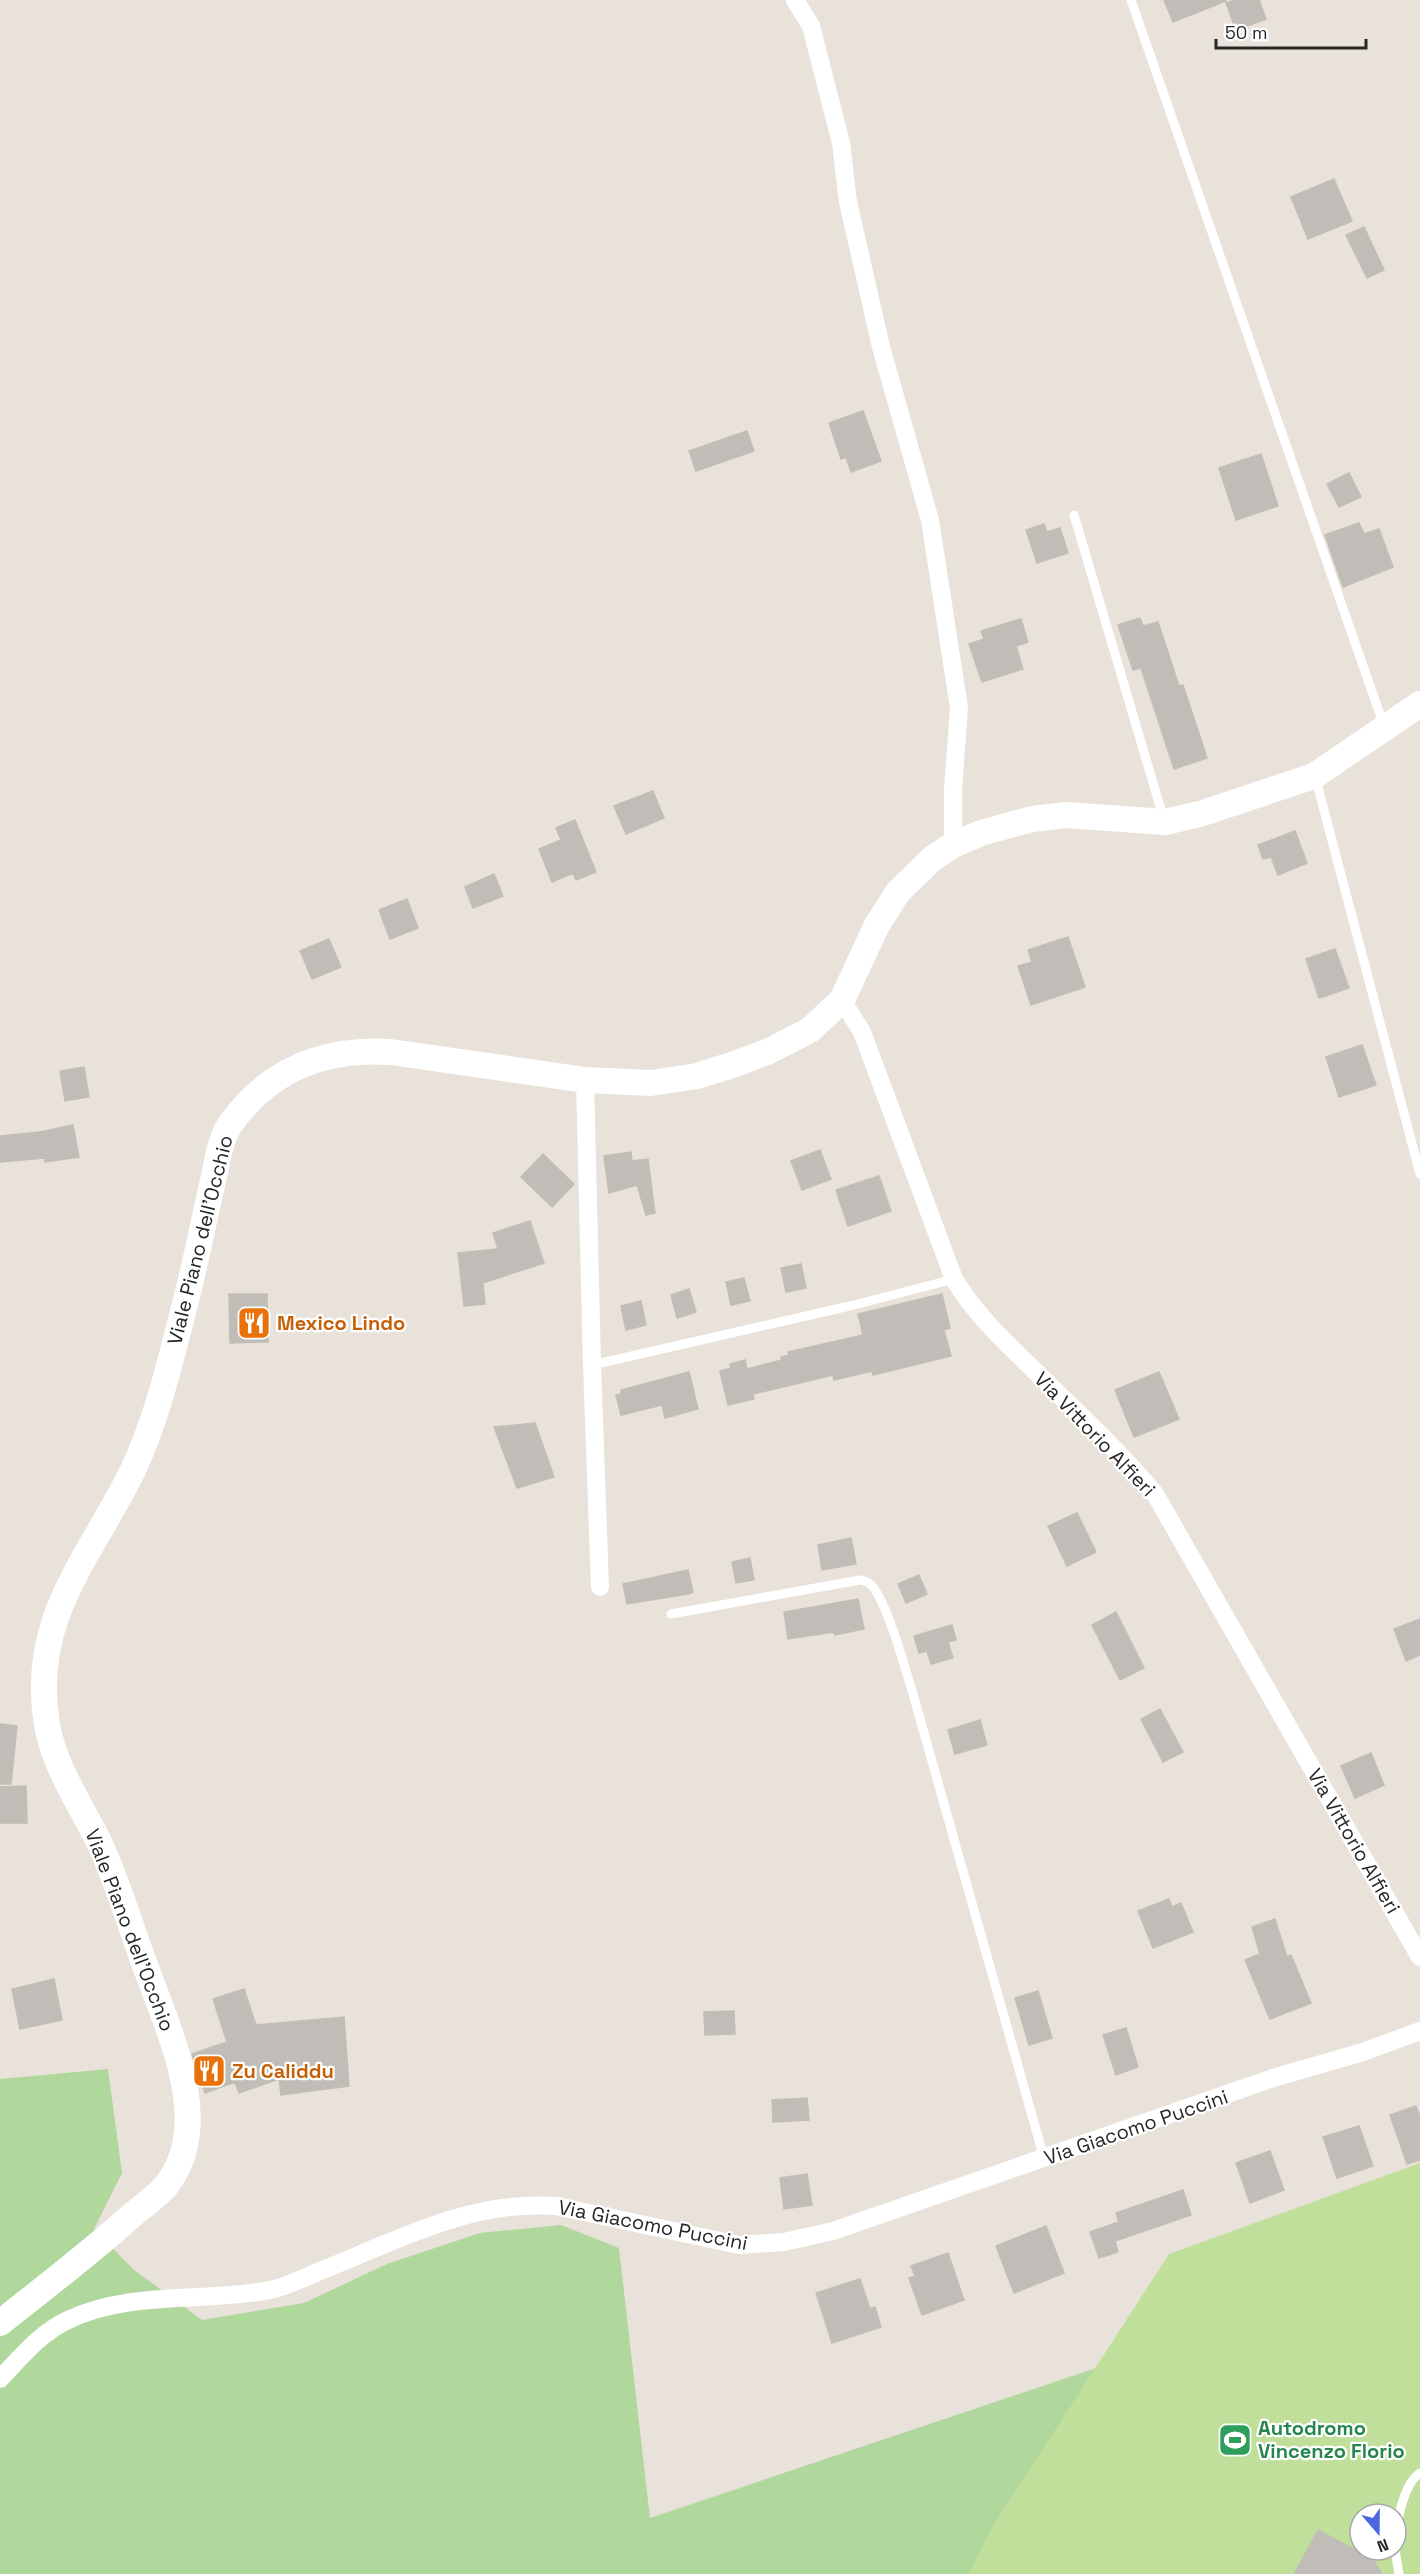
<svg xmlns="http://www.w3.org/2000/svg" width="1420" height="2574" font-family="'Space Grotesk',sans-serif">
<rect width="100%" height="100%" fill="#e8e2da"/>
<path fill="#b0d89d" d="M108,2069l14,104 -28,56 39,40 69,51 102,-17 83,-39 93,-31 81,-8 58,23 31,270 446,-150 -94,144 -29,62h-973v-495z"/>
<path fill="#c0df9a" fill-rule="evenodd" d="M1420,2163v411h-451l21,-43 179,-277zM1360,2514h36v36h-36z"/>
<path fill="#c0bcb7" stroke="#c3beb4" stroke-width="1.5" d="M1164,0h62v1l-53,21z
M1235,0h24l7,19 -30,11 -10,-27z
M1334,179l18,42 -44,18 -17,-42z
M1364,227l20,43 -17,8 -21,-43z
M863,411l18,50 -30,11 -5,-15 -5,2 -12,-36z
M747,431l7,20 -58,20 -7,-20z
M1261,454l17,52 -42,14 -17,-52z
M1349,473l12,24 -22,10 -12,-23z
M1359,523l5,11 15,-5 14,38 -50,20 -18,-52z
M1044,524l3,8 13,-4 8,25 -31,10 -11,-33z
M1140,618l3,8 15,-4 21,64 4,-1 24,73 -33,11 -33,-101 -8,2 -15,-45z
M1021,619l7,23 -12,4 7,23 -41,13 -13,-38 15,-5 -3,-8z
M653,791l11,27 -38,16 -12,-28z
M575,820l21,52 -20,8 -3,-7 -21,9 -13,-33 22,-9 -5,-12z
M1295,831l12,32 -29,12 -7,-18 -8,2 -5,-14z
M494,874l9,22 -30,12 -8,-21z
M407,899l11,29 -28,11 -11,-29z
M1068,937l17,50 -54,18 -13,-39 14,-4 -4,-12z
M329,939l12,28 -29,12 -12,-28z
M1335,949l14,39 -30,10 -13,-39z
M1362,1045l14,40 -37,12 -13,-40z
M84,1067l5,30 -24,4 -5,-30z
M73,1125l6,32 -34,5v-4l-45,4v-26l40,-4z
M820,1150l11,29 -29,11 -11,-29z
M631,1152l1,9 16,-2 7,54 -9,2 -9,-30 -28,8 -5,-37z
M543,1154l31,30 -22,23 -31,-30z
M879,1176l12,35 -43,15 -12,-36z
M530,1221l14,42 -61,20 2,21 -21,2 -6,-53 40,-4 -5,-16z
M801,1264l5,24 -20,4 -5,-24z
M744,1278l6,23 -19,4 -5,-23z
M689,1289l7,23 -19,6 -6,-23z
M229,1294h38l1,48 -38,1z
M942,1294l8,34 -6,2 7,26 -78,19 -1,-4 -38,9 -1,-5 -80,19 1,5 -26,6 -8,-34 11,-3 -1,-4 15,-4 2,9 35,-9 -1,-3 8,-2 -1,-3 75,-17 -5,-21z
M641,1301l5,24 -20,5 -5,-24z
M689,1372l9,37 -33,9 -3,-13 -41,10 -5,-20 5,-1v-4z
M1159,1372l20,47 -45,18 -19,-47z
M535,1423l19,54 -37,11 -23,-61z
M1077,1513l19,39 -29,14 -19,-40z
M851,1538l5,26 -34,6 -4,-25z
M750,1558l4,22 -18,3 -4,-21z
M688,1570l5,22 -5,2 -61,10 -4,-20z
M919,1575l8,19 -21,9 -8,-19z
M858,1599l6,30 -29,6 -1,-3 -46,7 -4,-27z
M1116,1612l28,56 -24,12 -28,-55z
M1420,1619v36l-14,6 -12,-32z
M952,1625l4,15 -8,2 5,16 -22,6 -4,-13 -8,2 -5,-17z
M1160,1709l23,43 -20,10 -22,-43z
M980,1720l7,25 -32,9 -7,-24z
M0,1724l17,2 -6,58h-11z
M1371,1753l13,32 -29,13 -14,-32z
M26,1786l1,37h-27v-36z
M1169,1899l3,8 9,-4 12,29 -40,16 -15,-37z
M1275,1919l12,38 4,-2 20,48 -41,16 -25,-59 15,-6 -8,-27z
M54,1979l8,41 -42,9 -8,-40z
M244,1989l12,36 88,-8 5,69 -68,9 -2,-16 -40,14 -4,-11 -30,11 -13,-39 35,-12 -14,-43z
M1038,1991l14,47 -23,7 -14,-47z
M734,2011l1,23 -30,1 -1,-23z
M1126,2028l12,39 -22,8 -13,-40z
M807,2098l2,22 -36,2 -1,-22z
M1416,2106l4,11v43l-13,4 -17,-49z
M1359,2126l14,40 -36,12 -14,-41z
M1270,2151l14,39 -34,13 -14,-40z
M807,2174l5,31 -28,4 -4,-31z
M1183,2190l8,25 -76,26 3,11 -19,6 -9,-26 29,-10 -3,-9z
M1046,2226l18,47 -50,20 -18,-47z
M948,2253l16,47 -42,15 -13,-37 6,-2 -4,-10z
M860,2279l10,30 5,-2 6,20 -49,16 -16,-50z
M1318,2530l56,30 8,14h-88z"/>
<g fill="none" stroke-linecap="round" stroke-linejoin="round">
<path stroke="#fff" stroke-width="9" d="M1131,0l253,726
M1074,515l90,305
M1315,776l105,398
M592,1365l262,-60 100,-26
M671,1614l189,-34c1,0 8,2 9,3 17,13 37,89 44,111l131,464
M1396,2537c1,-17 8,-54 24,-64
M1395,2550l4,24"/>
<path stroke="#fff" stroke-width="18" d="M795,0l16,26 30,117 7,59 33,145 49,173 29,188 -6,81v56
M842,1000l20,32 92,247c21,35 50,62 79,90 41,41 85,80 122,125l265,463
M585,1080l7,285 8,222
M0,2379c21,-22 40,-46 68,-59 63,-30 136,-17 202,-30 20,-4 41,-16 60,-23 73,-30 145,-67 226,-61l183,39 45,-3 49,-11 440,-153 90,-26 57,-21"/>
<path stroke="#fff" stroke-width="26" d="M0,2323c44,-35 89,-69 131,-107 12,-10 25,-19 35,-30 10,-13 16,-26 19,-41 13,-57 -23,-132 -42,-185 -14,-39 -26,-79 -43,-116 -18,-37 -46,-77 -53,-119 -18,-107 43,-167 86,-255 24,-51 37,-108 51,-162 11,-42 19,-84 29,-127 4,-18 7,-43 18,-58 40,-55 94,-75 160,-71l194,28 66,3 46,-7 38,-12 32,-12 43,-22 32,-30 35,-75 21,-33 35,-34 20,-13 28,-12 51,-14 34,-4 99,7 35,-8 114,-38 106,-72"/>
</g>
<defs>
<g id="restaurant-square" transform="scale(1.725)"><rect x="-9" y="-9" width="18" height="18" rx="4" fill="#e8710a" stroke="#fff"/><path d="M-5-6h1v4h1v-4h1v4h1v-4h1v5L-1.5 .5V6h-2V.5L-5-1ZM5-6V6H3V1.5H1.5Q1.5-4 5-6Z" fill="#fff"/></g>
<g id="stadium-square" transform="scale(1.725)"><rect x="-9" y="-9" width="18" height="18" rx="4" fill="#2e9e5b" stroke="#fff"/><path d="M0-5a6.5 5 0 1 0 0 10a6.5 5 0 1 0 0-10ZM-3.5-1.8h7v3.6h-7Z" fill="#fff"/></g>
</defs>
<g fill-rule="evenodd">
<use href="#restaurant-square" x="254" y="1323"/>
<use href="#restaurant-square" x="209" y="2071"/>
<use href="#stadium-square" x="1235" y="2440"/>
</g>
<g text-anchor="middle" stroke-width="4.5" stroke-linejoin="round" paint-order="stroke">
<g font-size="20" fill="#272727" stroke="#fff">
<text transform="translate(200 1240) rotate(-76)" y="7">Viale Piano dell'Occhio</text>
<text transform="translate(1095 1434) rotate(46)" y="7">Via Vittorio Alfieri</text>
<text transform="translate(1354 1841) rotate(60)" y="7">Via Vittorio Alfieri</text>
<text transform="translate(130 1930) rotate(69)" y="7">Viale Piano dell'Occhio</text>
<text transform="translate(1136 2127) rotate(-19)" y="7">Via Giacomo Puccini</text>
<text transform="translate(653 2225) rotate(11)" y="7">Via Giacomo Puccini</text>
</g>
<g font-size="20" font-weight="bold" fill="#c56008" stroke="#fff" text-anchor="start">
<text x="277" y="1330">Mexico Lindo</text>
<text x="232" y="2078">Zu Caliddu</text>
</g>
<g font-size="20" font-weight="bold" fill="#27864d" stroke="#fff" text-anchor="start">
<text x="1258" y="2435">Autodromo<tspan x="1258" dy="23">Vincenzo Florio</tspan></text>
</g>
</g>
<g transform="translate(1378 2532) rotate(160)"><circle r="28" fill="#ffffff" stroke="#a9a9a9" stroke-width="1.5"/>
<path d="M0-4.5L10 22L0 15L-10 22Z" fill="#4d66e2"/>
<text y="-9" font-size="16" font-weight="bold" text-anchor="middle" fill="#272727">N</text>
</g>
<path d="M1216 39v9h150v-9" fill="none" stroke="#272727" stroke-width="3"/>
<text x="1225" y="39" font-size="18" fill="#272727" stroke="#ffffff" stroke-width="4.5" paint-order="stroke">50 m</text>
</svg>
